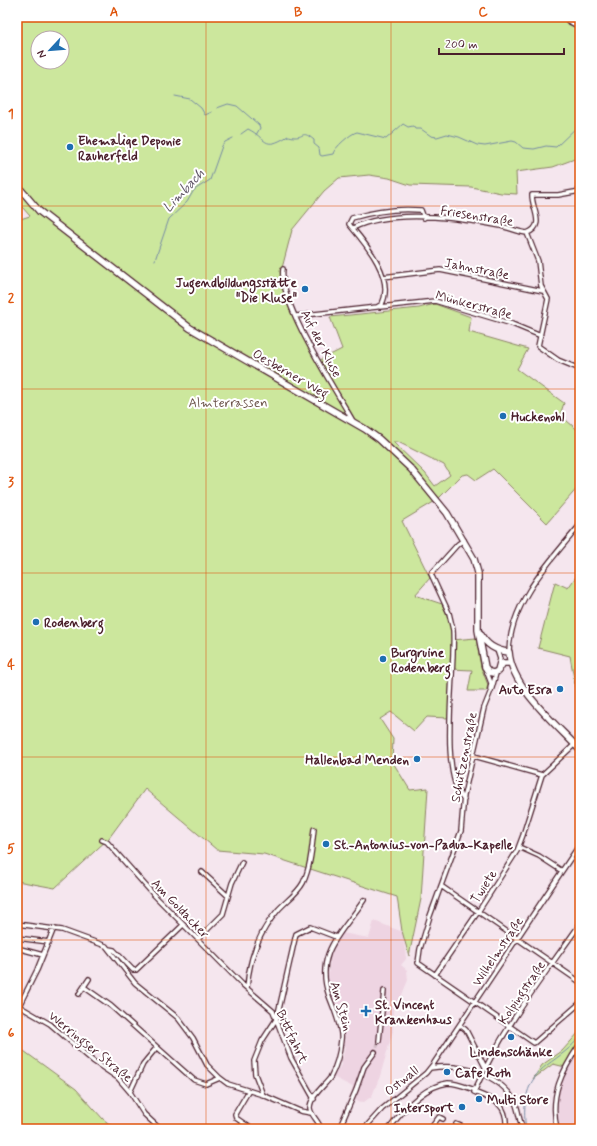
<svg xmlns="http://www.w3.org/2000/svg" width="597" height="1146" font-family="Mynerve,sans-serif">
<rect width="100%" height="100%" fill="#f5e6ee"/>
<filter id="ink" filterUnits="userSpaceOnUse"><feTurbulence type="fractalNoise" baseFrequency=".025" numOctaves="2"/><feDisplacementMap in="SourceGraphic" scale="8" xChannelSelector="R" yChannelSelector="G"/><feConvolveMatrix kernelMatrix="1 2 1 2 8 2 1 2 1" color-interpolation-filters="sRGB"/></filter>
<g filter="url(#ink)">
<path fill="#eed4e2" d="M374,921l29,11 3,27 -5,6 6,5 1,10 -9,22 -6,6v23l-13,45 -8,20 -8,6 -16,-2 5,-13 -20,-10 8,-12 4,-20 -1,-16 -15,-41 -1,-12 3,-22 11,-21 27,5z
M580,1047v82h-20l-3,-23v-12l8,-24z"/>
<path fill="#cce79d" stroke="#8b8364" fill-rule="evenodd" d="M17,17h563v140l-27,10 -37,5 1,22 -16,-1 -30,-6 -61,-2 -21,-7 -20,-3 -30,3 -15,13 -32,39 -11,42 4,23 -2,1 35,65 24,-12 -12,-32 89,-9 16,-4 36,13 -2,15 59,17 -11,20 47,34 -4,12 20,17v55l-1,-1 -32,37 -54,-54 -17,11 -8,-6 -6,1 -25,25 -35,21 28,57 -15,17 27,9 8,18 2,18 24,-2 5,29 7,18 -2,6h-18l4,-21 -22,-1 -2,49 -21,-1 -13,14 -23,-19 -11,7 13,20 -1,22 18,29 18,-2 -7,111 -12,57 -7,-25 -5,-34 -133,-43 -47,-4 -72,-61 -36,49 -54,50 -38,-7v-661l13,-4 -8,-9 -5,1zM38,38h24v24h-24zM393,442h5l46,23 6,10 -15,11 -10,-13z
M580,571v88l-3,22 3,16 -5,-12 -5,-29 -32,-8 17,-66 13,6z
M580,1031v13l-15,23 -12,-3 -20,15 9,-14 20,-14z
M17,1046l59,43 27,30 13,10h-99z"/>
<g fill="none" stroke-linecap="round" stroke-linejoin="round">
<path stroke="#768aa4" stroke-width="1" d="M175,96l15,3 11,9 4,7 7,-3
M217,108l11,-4 9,2 22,19 1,3 -4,7
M241,134l7,-5c19,9 15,23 40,7 2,0 4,1 7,1 10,0 7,-7 19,3v4l5,4 1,7 2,1 11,-2c1,-6 18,-21 24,-22l29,7 17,-15 5,3 5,-1 2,3h6l10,7 6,1 10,-3 12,3 18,8 8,1 27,-5 4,1 7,6 11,1 12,-3 10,1 24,-23
M155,260l14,-41 18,-17 7,-12 16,-10 12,-34 3,-4 8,-4
M526,1129c-4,-24 0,-49 21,-64 12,-9 25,-17 33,-29"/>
<path stroke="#d3bec7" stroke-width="3.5" stroke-dasharray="3.5 2" stroke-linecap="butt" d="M375,1052l4,-11"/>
<g stroke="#4a1f2b" stroke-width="6">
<path id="street" d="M568,21l12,6
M353,228c38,-19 106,-10 148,-2 9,2 17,6 26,7
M527,233l11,28 3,25 7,13 -10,47 20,14 22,9
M527,233c19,-7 5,-23 5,-38h26l22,-4
M283,269c-5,33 52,120 70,152
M383,277l57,-7 103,21
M380,307l55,-6 77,23 29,12
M296,316l81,-9 5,-3c13,-27 -17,-61 -33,-80l3,-6c23,-7 45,-10 69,-8l3,8
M497,650l3,9 -8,29 -8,20 -20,87 -3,36 -31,85 -10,33 -2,14 116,80 46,-40
M509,652c1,-50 41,-91 71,-127
M486,670l5,13 -1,6
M474,756l68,19
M464,800c-26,-27 -8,-130 -11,-170l-4,-17 -18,-39 27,-30 6,-4
M102,840l5,2 46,52 90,91 30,26 18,47 23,41
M519,847l20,9 23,15
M202,872l26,24
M441,886l139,96
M17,924l45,6 44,16 29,37 43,35 15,20 14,27 13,13 8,6 35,11 37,16 11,2
M17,938l32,4
M198,939l25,-25 9,-31 10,-21
M17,948l26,7
M109,949l5,1 19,20h3l47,-45
M435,975l43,-63 39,-61 6,-16 19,-60 33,-31
M84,987l27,19 83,74 12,4 14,-6
M247,988c2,-29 12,-56 31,-78 8,-9 19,-16 25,-27 8,-17 9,-37 11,-54
M79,994l10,-15
M17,1005l33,19 43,37 25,17 12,14 14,22 16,15
M19,1006l18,-36 17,-42
M460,1025l6,5 19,37
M379,1041l5,-50
M430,1068c30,-5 69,5 85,34 4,9 4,19 8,27
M130,1092l13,-28 14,-17
M248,1092l-13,22 1,4 16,11
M474,1092c21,8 34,12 32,37
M263,1095l-8,-21 -1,-13 8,-20 15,-23 19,-84 14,-7 26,10
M456,1124l5,2
M321,1129c-2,-8 -10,-13 -11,-21 0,-11 14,-22 20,-30 6,-11 10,-26 11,-38 2,-11 -8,-33 -12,-44 -15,-43 13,-63 35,-96
M339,1129l17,-39 8,-23 11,-15
M364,1129l18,-20 44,-36 8,-10 146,-219
M389,1129c13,-18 35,-43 59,-46 9,0 18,4 27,7 26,-60 68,-113 105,-166
M430,1129l9,-12 4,2
M557,1129c-8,-34 5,-58 23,-85"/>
</g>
<g stroke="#4a1f2b" stroke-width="8">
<path id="secondary" d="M17,185l22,26 151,117 175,101 14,10 32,30 36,44 27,46 4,14v57l7,37 4,5 4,1 5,-2 5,-8h7
M480,633c6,12 16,18 29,19 2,35 48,73 71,98"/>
</g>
<use href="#street" stroke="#fff" stroke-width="3.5"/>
<use href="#secondary" stroke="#fff" stroke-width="5.5"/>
</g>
</g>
<path fill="none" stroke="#e0560e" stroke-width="1" stroke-opacity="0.55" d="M206,17v1112M391,17v1112M17,206h563M17,389h563M17,573h563M17,757h563M17,940h563"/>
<g fill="#1f6fb2" stroke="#fff" stroke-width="1.5">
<circle cx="70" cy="147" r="4"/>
<circle cx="305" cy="289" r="4"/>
<circle cx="503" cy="416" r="4"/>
<circle cx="36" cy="622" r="4"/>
<circle cx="383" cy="659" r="4"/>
<circle cx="560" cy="689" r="4"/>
<circle cx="417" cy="759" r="4"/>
<circle cx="326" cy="844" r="4"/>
<path d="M364 1005h4v4h4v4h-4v4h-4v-4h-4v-4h4z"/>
<circle cx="511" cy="1037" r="4"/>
<circle cx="447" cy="1072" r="4"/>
<circle cx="479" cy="1099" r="4"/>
<circle cx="462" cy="1107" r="4"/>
</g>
<g text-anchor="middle" stroke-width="4" stroke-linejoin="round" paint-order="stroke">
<g font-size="13" font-weight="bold" fill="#4a1f2b" stroke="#fff" text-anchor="start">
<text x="78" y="145">Ehemalige Deponie<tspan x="78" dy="15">Rauherfeld</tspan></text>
<text x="297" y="287" text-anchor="end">Jugendbildungsstätte<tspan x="297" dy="15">"Die Kluse"</tspan></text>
<text x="511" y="421">Huckenohl</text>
<text x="44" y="627">Rodenberg</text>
<text x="391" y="657">Burgruine<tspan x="391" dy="15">Rodenberg</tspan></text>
<text x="552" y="694" text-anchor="end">Auto Esra</text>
<text x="409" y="764" text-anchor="end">Hallenbad Menden</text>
<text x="334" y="849">St.-Antonius-von-Padua-Kapelle</text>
<text x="375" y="1009">St. Vincent<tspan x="375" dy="15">Krankenhaus</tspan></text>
<text x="511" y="1056" text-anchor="middle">Lindenschänke</text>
<text x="455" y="1077">Cafe Roth</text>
<text x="487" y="1104">Multi Store</text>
<text x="454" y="1112" text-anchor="end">Intersport</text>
</g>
<g font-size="13" fill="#4a1f2b" stroke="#fff">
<text transform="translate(477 215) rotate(9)" y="5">Friesenstraße</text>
<text transform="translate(477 268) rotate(11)" y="5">Jahnstraße</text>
<text transform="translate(474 304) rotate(15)" y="5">Münkerstraße</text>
<text transform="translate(322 343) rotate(63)" y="5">Auf der Kluse</text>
<text transform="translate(291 373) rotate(30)" y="5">Oesberner Weg</text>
<text transform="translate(463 757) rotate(-79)" y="5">Schützenstraße</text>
<text transform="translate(483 886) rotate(-57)" y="5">Twiete</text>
<text transform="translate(181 908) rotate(46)" y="5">Am Goldacker</text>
<text transform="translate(497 951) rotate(-56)" y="5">Wilhelmstraße</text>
<text transform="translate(521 992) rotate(-56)" y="5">Kolpingstraße</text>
<text transform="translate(342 1006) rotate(74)" y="5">Am Stein</text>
<text transform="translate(293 1036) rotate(65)" y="5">Bittfahrt</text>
<text transform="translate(91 1046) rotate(39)" y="5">Werringser Straße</text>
<text transform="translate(401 1080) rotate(-39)" y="5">Ostwall</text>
</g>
<g font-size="13" fill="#6a5148" stroke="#fff">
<text x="228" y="407">Almterrassen</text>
</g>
<g font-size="14" font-style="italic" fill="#605567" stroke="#fff">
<text transform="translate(183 190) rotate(-47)" y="5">Limbach</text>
</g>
</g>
<rect width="597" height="1146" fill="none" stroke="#fff" stroke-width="44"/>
<g transform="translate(50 50) rotate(244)"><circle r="19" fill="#ffffff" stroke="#b7a5aa"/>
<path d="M0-3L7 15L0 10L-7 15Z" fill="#1f6fb2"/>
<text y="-6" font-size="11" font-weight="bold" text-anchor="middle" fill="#4a1f2b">N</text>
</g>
<path d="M439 48v6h125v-6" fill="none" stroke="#4a1f2b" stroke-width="2"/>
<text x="445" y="48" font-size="12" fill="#4a1f2b" stroke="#ffffff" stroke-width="3" paint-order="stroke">200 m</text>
<rect x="22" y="22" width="553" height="1102" fill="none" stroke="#e0560e" stroke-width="1.5"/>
<g font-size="13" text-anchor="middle" font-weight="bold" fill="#e0560e">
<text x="114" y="16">A</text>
<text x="298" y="16">B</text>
<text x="483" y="16">C</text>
<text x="11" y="118">1</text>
<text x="11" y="302">2</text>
<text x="11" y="486">3</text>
<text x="11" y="669">4</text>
<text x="11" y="853">5</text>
<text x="11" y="1037">6</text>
</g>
</svg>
